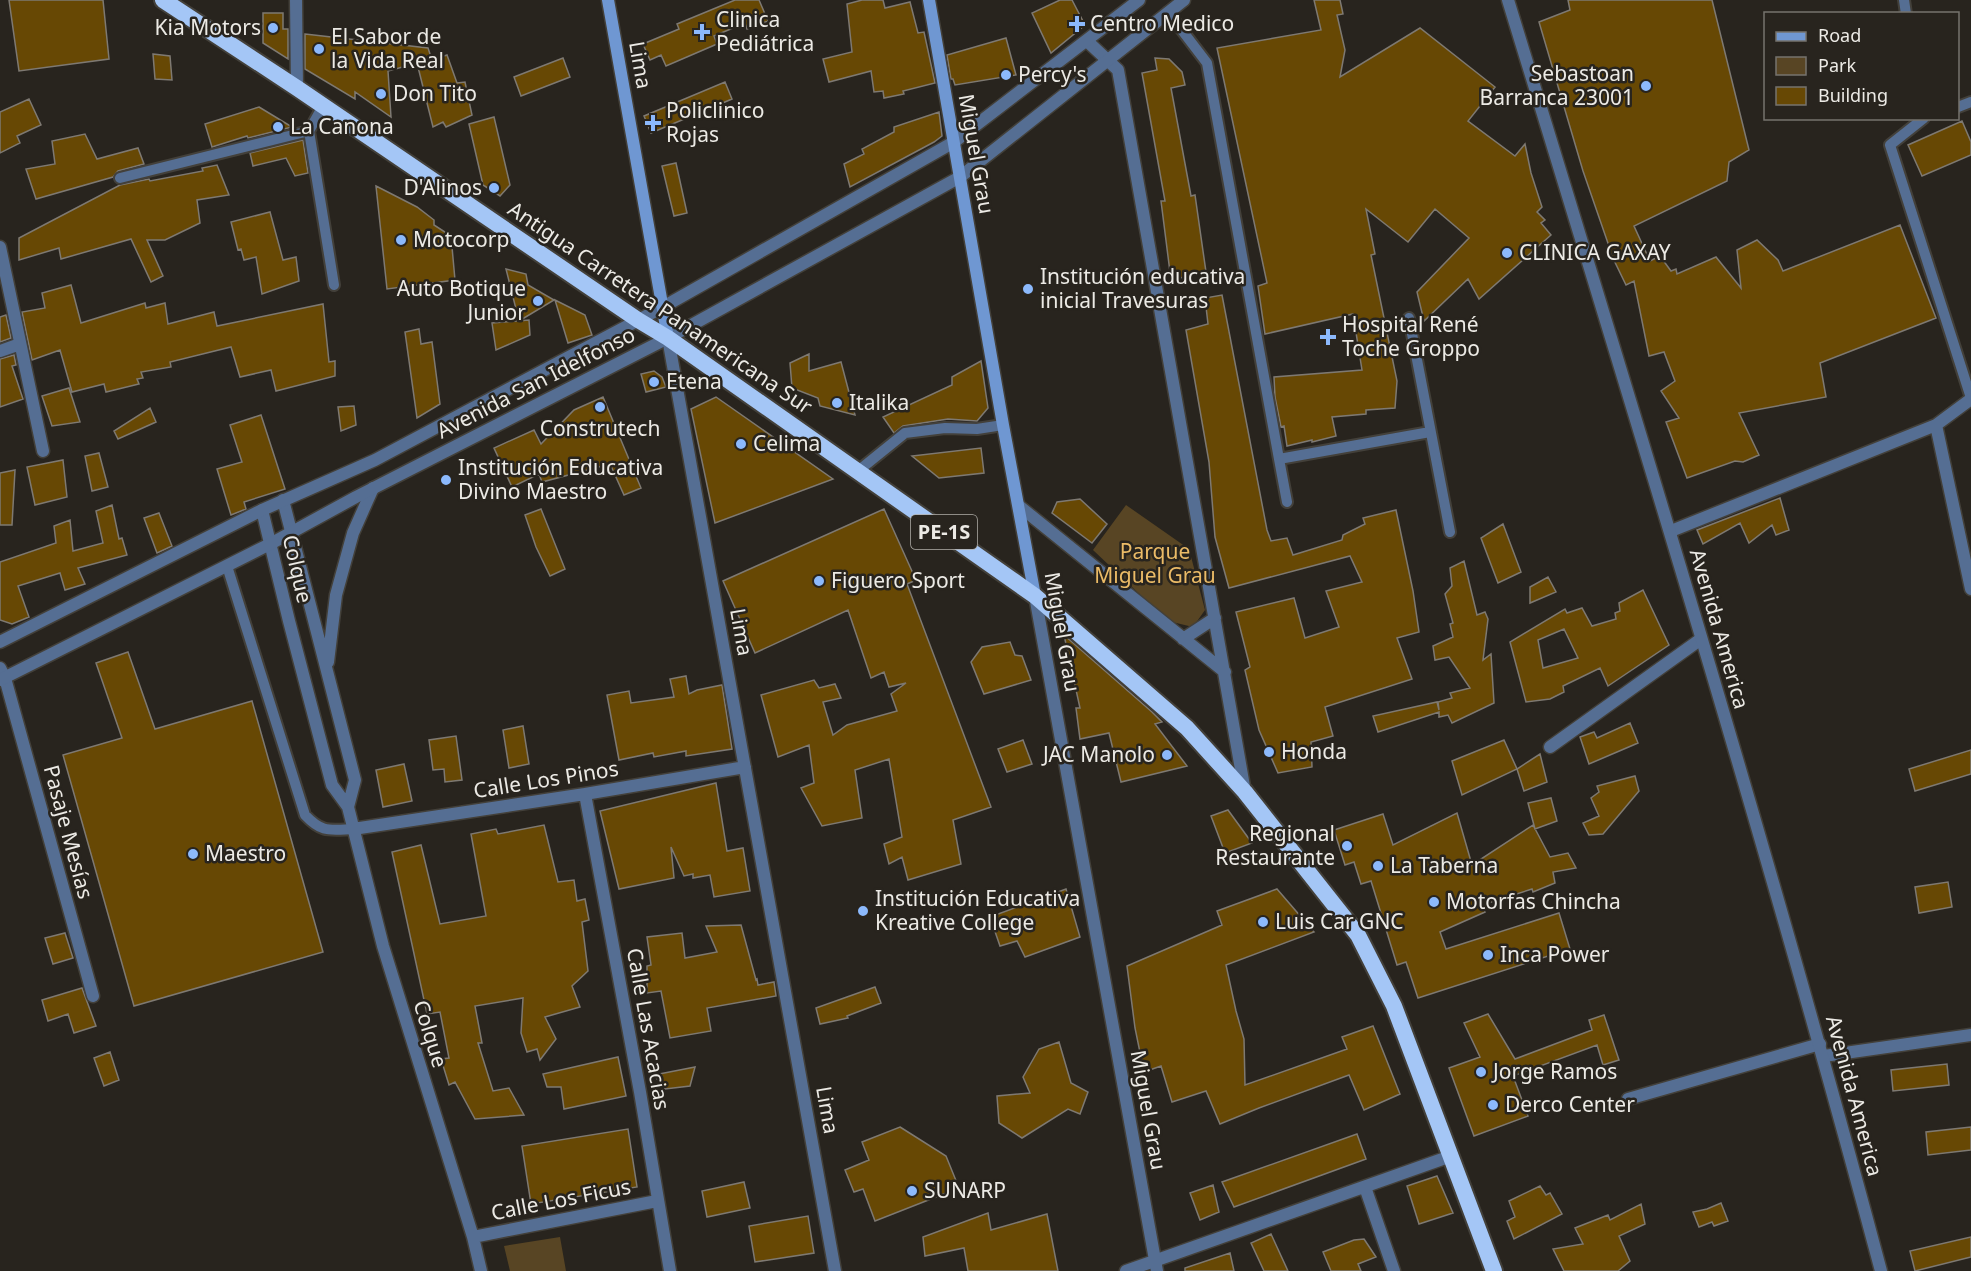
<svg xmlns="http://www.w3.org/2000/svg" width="1971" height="1271" font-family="'Noto Sans',sans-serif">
<rect width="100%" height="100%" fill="#28241e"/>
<path fill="#584524" d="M1126,505l63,44 16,61 -12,17 -25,-6 -75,-71z
M560,1237l6,34h-56l-6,-25z"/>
<path fill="#674804" stroke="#7e7972" stroke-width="1.5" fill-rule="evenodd" d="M9,0h94l6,59 -90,12z
M735,0h24l9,21 -21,8 -2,-6 -31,13 3,8 -51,22 -5,-11 -11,5 -7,-16 36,-15 -2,-5z
M862,0h21l2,8 25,-6 8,31 6,-1 11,51 -32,8 1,3 -20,4 -1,-7 -9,1 -3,-21 -42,11 -6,-23 29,-7 -5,-48z
M1060,0h12l13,25 -34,28 -19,-40z
M1314,0h26l3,14 -6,1 8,35 -5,27 80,-49 75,59 -27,34 47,35 10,-12 6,29 11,34 -5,5 8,8 -4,3 10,12 -72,64 -11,-20 -44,42 -7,-29 52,-54 -34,-29 -27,33 -42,-33 9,45 -4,1 26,126 -2,27 -29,2v4l-34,3 4,19 -24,6v-2l-25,6 -3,-20 -3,1 -6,-30 -1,-20 88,-7 -9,-56 -88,20 -7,-48 9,-3 -50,-235 104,-18z
M1568,0h144l37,150 -20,12 -2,19 -93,45 16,35 10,-5 11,15 5,-2 1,5 39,-17 25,31 -4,-38 20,-10 21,20 5,11 117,-46 36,93 -116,45 6,34 -87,16 20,42 -16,7 -8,-1 -48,17 -21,-56 13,-4 -18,-27 14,-10 -11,-29 -15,4 -15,-75 -8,4 -17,-35 1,-1 -27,-78 -44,-149 31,-12z
M263,13h20v16h5v30l-25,-16z
M305,34l123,14 4,12 15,-5 10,28 8,-1 7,33 -26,12 -3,-5 -10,5 -16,-64 -29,8 3,46 -36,-25v7l-50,-30z
M1006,38l10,37 -61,10 -2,-6h-2l-4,-24z
M153,54l17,2 2,24 -17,-1z
M563,58l7,19 -49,19 -7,-19z
M1155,58l14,1 13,13 3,13 -14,3 20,108 4,-1 11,77 -35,8 -10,-79h4l-23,-128 15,-3z
M725,82l7,17 -81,34 -7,-17z
M29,99l12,26 -24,11 3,7 -20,10v-41z
M259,107l33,20 -44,11 -1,-2 -35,11 -7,-23z
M939,112l3,24 -8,6 -84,45 -6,-23 20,-10 -2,-5 32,-17v-5z
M494,117l16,68 -10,11 -17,-11 -14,-61z
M1962,121l9,21v13l-49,21 -14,-31z
M85,134l12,25 41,-11 6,16 -26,7 -5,6 -77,22 -10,-30 29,-5 -3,-23z
M303,140l5,33 -13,3 -9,-18 -33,8 -3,-13z
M676,163l11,50 -13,3 -12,-50z
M217,165l12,30 -32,5 3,23 -35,17h-18l16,36 -12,6 -20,-43 -70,20 -2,-11 -40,12v-22l101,-53 29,-6 1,2 53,-10 -1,-3z
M376,186l41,21 17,13v5l17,11 4,44 -68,9z
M270,212l13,48 13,-3 3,24 -37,13 -6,-37 -12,3 -3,-11 -3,1 -7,-28z
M506,269l20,5 2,11 26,15 -35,21z
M71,285l10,38 64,-20 1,5 19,-5 3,21 46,-12 3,14 106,-22 6,58 6,-1v15l-59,15 -5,-21 -31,7 -9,-30 -61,15 1,5 -30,5 2,6 -6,1 2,5 -33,8 -2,-8 -32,8 -12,-42 -28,10 -10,-48 23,-4 -3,-15z
M1222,295l45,235 4,11 16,-3 6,17 49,-15 1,-5 22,-11 -2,-6 33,-8 17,81 6,41 -22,6 15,41 -87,28 8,29 -22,6 1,25 -34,6 -19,-43 -14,-60 5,-3 -14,-55 58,-14 11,40 34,-11 -13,-36 36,-9 -12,-26 -121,32 -14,-51 -6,-75 -23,-132 22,-6 -3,-26z
M555,300l30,15 7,20 -24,8z
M6,315l5,23 -11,4v-25z
M529,320l1,15 -34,15 -4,-27z
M419,329l2,15 11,-2 8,62 -23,14 -12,-86z
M809,354v17l32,-9 14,53 -35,-9 -2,-8 -26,-10 -2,-25z
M14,355l2,10 -4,1 11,33 -23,8v-48z
M981,361l7,47 -11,13 -29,-2 -45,7 -9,7 -11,-16 69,-32v-8z
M654,371l8,6 4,10 -20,5 -5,-18z
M69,388l11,34 -28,4 -10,-30z
M603,397l38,91 -17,7 -14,-31 -68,18 -3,-8 -27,13 -18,-39 40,-18 7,14 33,-34z
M716,397l117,82 -118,44 -24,-114z
M354,406l2,19 -15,6 -3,-24z
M150,408l6,14 -38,17 -4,-8z
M261,415l24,74 -41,13 2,7 -15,6 -14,-46 25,-7 -12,-37z
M981,448l3,25 -45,5 -27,-22z
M99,453l9,34 -16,4 -7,-35z
M63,460l4,37 -32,8 -8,-38z
M15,470l-3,55h-12v-52z
M1780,498l9,32 -13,5 -4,-10 -23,18 -9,-20 -37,21 -6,-14z
M1080,499l27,25 -15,19 -40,-30 5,-11z
M112,505l7,34 3,-1 5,17 -49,13 7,16 -20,6 -5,-17 -42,13 11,31 -17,7 -12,-4v-58l56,-19 -2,-17 16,-6 3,31 30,-8 -7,-32z
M541,509l24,60 -15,7 -14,-29 -11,-32z
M884,509l32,71 -9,4 84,223 -38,13 8,44 -53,16 -6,-23 -13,7 -5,-20 18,-7 -13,-78 -34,11 7,48 -40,8 -21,-38 13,-5 -5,-38 -31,12 -17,-62 53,-15 5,8 16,-4 6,14 -18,4 10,33 14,-10 50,-14 -6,-17 15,-11 -17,4 -5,-15 -13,6 -23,-68 -93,43 -32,-72z
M159,513l13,33 -15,7 -13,-35z
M1503,524l18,48 -23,11 -17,-45z
M1464,561l13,54 8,-3 3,7 -5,41 8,-6 3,49 -42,20 -4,-8 -9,2v-5l-61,20 -5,-16 64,-14 2,8 -1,-8 14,-4 -2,-5 20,-5 -21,-31 -14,3 -2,-14 20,-9 -3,-13 3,-1 -8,-29 7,-8 -2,-18z
M1548,577l8,15 -26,11v-16z
M1643,590l26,55 -61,41 -8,-18 -37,18 1,6 -14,7 -24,3 -16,-60 55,-33 2,4 15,-5 10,18 24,-7 -1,-6 5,-2 -1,-8zM1564,629l14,29 -35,10 -5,-28z
M1064,635l88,77 10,10 -7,2 32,42 -66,16 -12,-49 -29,6 -4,-31h4z
M1010,642l5,13 7,1 9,24 -47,14 -13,-32 11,-15z
M128,652l27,77 97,-28 71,251 -189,54 -71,-251 59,-17 -26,-75z
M686,676l3,18 8,-4 25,-5 10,64 -46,7v-5l-32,6 -1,-4 -34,7 -12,-65 22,-4 2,12 43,-6 -4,-18z
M1630,723l8,20 -49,21 -9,-27 14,-5 3,6z
M523,726l6,38 -20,4 -6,-38z
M456,736l6,44 -17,2 -1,-13 -11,1 -4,-30z
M1023,740l9,24 -25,8 -9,-23z
M1504,740l13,29 -55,26 -10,-34z
M1971,750v24l-56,17 -6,-22z
M1540,754l7,28 -23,9 -7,-22z
M404,764l8,37 -29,6 -7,-37z
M1635,776l4,15 -36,43 -14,1 -6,-12 16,-7 -8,-18 8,-6 -2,-6z
M716,783l11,68 16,-3 7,43 -36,6 -4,-22 -17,3v-4l-9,2 -13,-29 3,31 -55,11 -19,-78z
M1551,798l6,23 -22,8 -7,-26z
M1228,810l24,33 -27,10 -14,-37z
M1457,813l15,52 61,-40 17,32 18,-4 8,15 -23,4 2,11 -22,9 -1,-3 -50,16 3,7 -45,20 6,17 113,-36 11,36 -152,49 -12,-36 -9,3 -26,-84 -10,3 -7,-22 -9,3 -11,-35 49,-16 10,31z
M544,825l14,57 16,-2 3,21 8,-2 4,21 -7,2 6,49 -16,15 8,21 -35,10 11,22 -16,21 -3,-11 -10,3 -6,-19 2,-35 -48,8 7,37h-4l15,48 16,-3 15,27 -49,4 -20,-37 -6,3 -8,-26 8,-1 -9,-46 -13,2 -35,-162 29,-7 19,79 46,-8 -15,-82 25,-5 2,5z
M1948,882l4,25 -33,6 -4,-26z
M1066,889l14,48 -55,20 -8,-16 -17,5 -10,-29z
M1277,889l37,43 -88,33 10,46 8,28 1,46 102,-36 -5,-12 31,-11 27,68 -36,16 -15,-35 -90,33 -39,16 -14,-33 -34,11 -11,-36 -17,6 -9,-44 -8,-62 95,-41 -5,-14z
M741,925l15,55 1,-1 1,6 16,-3 2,14 -69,12 4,23 -41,7 -9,-47 -14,2v-27l4,-1 -4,-28 35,-4 3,25 32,-6 -11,-26z
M65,933l8,25 -20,6 -8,-26z
M875,987l6,16 -34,13 1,2 -28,6 -4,-16z
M82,988l14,38 -22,7 -6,-19 -20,7 -6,-21z
M1488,1014l27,45 77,-29 -3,-10 15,-5 15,45 -16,5 -6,-20 -84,31 15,40 -54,20 -25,-68 31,-11 -16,-34z
M1059,1042l12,41 17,9 -8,22 -12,-5 -46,29 -23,-15 -2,-27 33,-3 -7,-16 16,-28z
M110,1052l9,28 -15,6 -10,-28z
M618,1057l8,39 -62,13 -3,-22h-14l-4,-13z
M1947,1064l2,21 -56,6 -2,-21z
M695,1067l-5,19 -25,3 -11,-14z
M900,1127l46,29 13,32 -84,33 -12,-32 -9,3 -9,-22 24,-10 -7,-18z
M1971,1127v23l-43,5 -2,-23z
M628,1129l9,58 -106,17 -9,-58z
M1357,1134l9,25 -132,48 -12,-25z
M1437,1176l16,37 -34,11 -12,-38z
M744,1182l6,26 -43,9 -5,-26z
M1213,1185l6,27 -19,8 -10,-27z
M1540,1186l6,9 4,-2 12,21 -48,25 -7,-18 8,-4 -6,-16z
M1721,1203l7,18 -14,5 -2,-4 -13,5 -6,-15 14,-3z
M1641,1204l4,20 -26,12 11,25 -12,10h-54l-11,-22 30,-5 -8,-16 33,-13 2,5z
M988,1213l3,17 56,-16 11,57h-90l-4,-23 -39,8 -2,-19z
M808,1216l6,37 -59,9 -6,-36z
M1271,1234l17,37h-24l-13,-28z
M1971,1237v20l-56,14 -5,-20z
M1364,1239l12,18 -18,7 3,7h-30l-8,-19 31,-12z
M1230,1253l4,18h-49v-3z"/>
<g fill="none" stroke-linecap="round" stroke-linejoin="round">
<g stroke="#43403a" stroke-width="14">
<path id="service" d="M1904,0l2,14
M1168,12l39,51 72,396
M323,106l-14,25 25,154
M1958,107l13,-5
M1924,118l-34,27 81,253
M120,178l189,-47
M1409,318l41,214
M858,471l47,-38 40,-5 32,1 26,-4
M1287,502l-8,-43 151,-27
M227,566l78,249c17,18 24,15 48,14"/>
</g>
<g stroke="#43403a" stroke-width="15">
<path id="minor" d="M296,0l1,88
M1087,41l31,29 127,722
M0,247l43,204
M668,338l167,933
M0,351l20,-7
M1936,425l35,164
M283,500l72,280 -7,27
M1019,506l206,166
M262,510l27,111 43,164 16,22 35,139 90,291 8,34
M1671,531l265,-106 35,-26
M1035,596l122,675
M1183,639l32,-21
M328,662l8,-67 17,-62 20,-45
M0,668l5,10 88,318
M1550,747l151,-108
M585,794l55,298 30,179
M353,829l232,-35 160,-27
M1824,1056l147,-21
M1628,1099l192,-55
M1365,1187l29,84
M473,1237l184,-36
M1126,1271l325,-115"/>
</g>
<g stroke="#43403a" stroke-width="15">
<path id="tertiary" d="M1508,0c129,422 259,844 373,1271
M0,642l262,-132 113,-50 288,-153 291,-165 185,-142
M0,680l272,-137 84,-46 312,-159 292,-161 224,-177"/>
</g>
<g stroke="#43403a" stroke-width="15">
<path id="secondary" d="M608,0l60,338
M929,0l74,425 32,171"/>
</g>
<g stroke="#43403a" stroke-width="20">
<path id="trunk" d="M163,0l134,88 341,232 30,18 367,258 152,132 58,64 113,143 36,71 100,265"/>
</g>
<use href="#service" stroke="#556e93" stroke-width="10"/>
<use href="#minor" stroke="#556e93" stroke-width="12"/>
<use href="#tertiary" stroke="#556e93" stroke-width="12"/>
<use href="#secondary" stroke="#6f97d2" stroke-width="12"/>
<use href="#trunk" stroke="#a4c6f6" stroke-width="16"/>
</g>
<g fill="#8cb9fc" stroke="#28241e" stroke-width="2">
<path d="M1074 15h6v6h6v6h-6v6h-6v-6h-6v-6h6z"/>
<circle cx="273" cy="28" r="6"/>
<path d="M699 23h6v6h6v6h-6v6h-6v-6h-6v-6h6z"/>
<circle cx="319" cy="49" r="6"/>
<circle cx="1006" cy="75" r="6"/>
<circle cx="1646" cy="86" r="6"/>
<circle cx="381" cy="94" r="6"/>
<path d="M650 114h6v6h6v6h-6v6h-6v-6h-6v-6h6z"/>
<circle cx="278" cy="127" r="6"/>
<circle cx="494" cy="188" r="6"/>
<circle cx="401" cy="240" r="6"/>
<circle cx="1507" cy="253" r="6"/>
<circle cx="1028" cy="289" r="6"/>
<circle cx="538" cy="301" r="6"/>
<path d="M1325 328h6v6h6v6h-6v6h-6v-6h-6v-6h6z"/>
<circle cx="654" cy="382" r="6"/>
<circle cx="837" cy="403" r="6"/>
<circle cx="600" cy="407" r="6"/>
<circle cx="741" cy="444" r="6"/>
<circle cx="446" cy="480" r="6"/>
<circle cx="819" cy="581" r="6"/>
<circle cx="1269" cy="752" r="6"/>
<circle cx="1167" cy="755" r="6"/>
<circle cx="1347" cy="846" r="6"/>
<circle cx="193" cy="854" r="6"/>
<circle cx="1378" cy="866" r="6"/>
<circle cx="1434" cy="902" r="6"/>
<circle cx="863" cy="911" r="6"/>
<circle cx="1263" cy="922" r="6"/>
<circle cx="1488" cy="955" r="6"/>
<circle cx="1481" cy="1072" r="6"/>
<circle cx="1493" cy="1105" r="6"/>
<circle cx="912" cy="1191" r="6"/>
</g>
<g text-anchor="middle" stroke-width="5" stroke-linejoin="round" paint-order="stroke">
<rect fill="#28241e" stroke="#b1afa9" stroke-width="1.5" x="911" y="515" width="66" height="34" rx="4.5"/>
<g font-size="20" font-weight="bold" fill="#eceae5">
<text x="944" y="539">PE-1S</text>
</g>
<g font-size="21" fill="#eceae5" stroke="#28241e" text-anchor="start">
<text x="716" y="27">Clinica<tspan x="716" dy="24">Pediátrica</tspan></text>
<text x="1090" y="31">Centro Medico</text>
<text x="261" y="35" text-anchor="end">Kia Motors</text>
<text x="331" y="44">El Sabor de<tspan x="331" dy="24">la Vida Real</tspan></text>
<text x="1634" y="81" text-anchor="end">Sebastoan<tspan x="1634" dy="24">Barranca 23001</tspan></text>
<text x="1018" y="82">Percy's</text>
<text x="393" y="101">Don Tito</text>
<text x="666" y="118">Policlinico<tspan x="666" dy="24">Rojas</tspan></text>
<text x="290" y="134">La Canona</text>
<text x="482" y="195" text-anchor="end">D'Alinos</text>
<text x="413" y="247">Motocorp</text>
<text x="1519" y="260">CLINICA GAXAY</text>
<text x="1040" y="284">Institución educativa<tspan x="1040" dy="24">inicial Travesuras</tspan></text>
<text x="526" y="296" text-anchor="end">Auto Botique<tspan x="526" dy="24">Junior</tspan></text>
<text x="1342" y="332">Hospital René<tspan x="1342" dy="24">Toche Groppo</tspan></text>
<text x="666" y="389">Etena</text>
<text x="849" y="410">Italika</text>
<text x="600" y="436" text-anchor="middle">Construtech</text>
<text x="753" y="451">Celima</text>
<text x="458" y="475">Institución Educativa<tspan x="458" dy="24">Divino Maestro</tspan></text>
<text x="831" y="588">Figuero Sport</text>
<text x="1281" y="759">Honda</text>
<text x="1155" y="762" text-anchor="end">JAC Manolo</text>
<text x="1335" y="841" text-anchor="end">Regional<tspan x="1335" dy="24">Restaurante</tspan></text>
<text x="205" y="861">Maestro</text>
<text x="1390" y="873">La Taberna</text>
<text x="875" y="906">Institución Educativa<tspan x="875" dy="24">Kreative College</tspan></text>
<text x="1446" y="909">Motorfas Chincha</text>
<text x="1275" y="929">Luis Car GNC</text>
<text x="1500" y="962">Inca Power</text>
<text x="1493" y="1079">Jorge Ramos</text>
<text x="1505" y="1112">Derco Center</text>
<text x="924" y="1198">SUNARP</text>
</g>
<g font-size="21" fill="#eceae5" stroke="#28241e">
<text transform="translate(640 65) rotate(80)" y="7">Lima</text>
<text transform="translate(976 154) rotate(80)" y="7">Miguel Grau</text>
<text transform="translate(660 308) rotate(34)" y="7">Antigua Carretera Panamericana Sur</text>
<text transform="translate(536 383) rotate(-27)" y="7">Avenida San Idelfonso</text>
<text transform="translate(297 569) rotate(77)" y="7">Colque</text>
<text transform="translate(1719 629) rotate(74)" y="7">Avenida America</text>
<text transform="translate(741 632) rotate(80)" y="7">Lima</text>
<text transform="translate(1062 632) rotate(80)" y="7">Miguel Grau</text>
<text transform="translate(546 780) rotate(-9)" y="7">Calle Los Pinos</text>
<text transform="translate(68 832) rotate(75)" y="7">Pasaje Mesías</text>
<text transform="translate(648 1029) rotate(80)" y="7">Calle Las Acacias</text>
<text transform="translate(430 1034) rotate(73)" y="7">Colque</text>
<text transform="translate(1854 1096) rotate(75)" y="7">Avenida America</text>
<text transform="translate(827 1110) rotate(80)" y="7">Lima</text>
<text transform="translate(1148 1110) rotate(80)" y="7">Miguel Grau</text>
<text transform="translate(561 1200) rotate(-11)" y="7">Calle Los Ficus</text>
</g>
<g font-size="21" fill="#ebbb67" stroke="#28241e">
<text x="1155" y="559">Parque<tspan x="1155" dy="24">Miguel Grau</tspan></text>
</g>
</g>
<rect x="1764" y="12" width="195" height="108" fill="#28241e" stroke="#76736e" stroke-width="1.5"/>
<rect x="1776" y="32" width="30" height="9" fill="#6f97d2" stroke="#76736e" stroke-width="1.5"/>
<text x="1818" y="42" font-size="18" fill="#eceae5">Road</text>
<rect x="1776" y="57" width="30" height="18" fill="#584524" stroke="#76736e" stroke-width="1.5"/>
<text x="1818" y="72" font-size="18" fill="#eceae5">Park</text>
<rect x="1776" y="87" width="30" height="18" fill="#674804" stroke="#76736e" stroke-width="1.5"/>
<text x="1818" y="102" font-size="18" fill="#eceae5">Building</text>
</svg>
